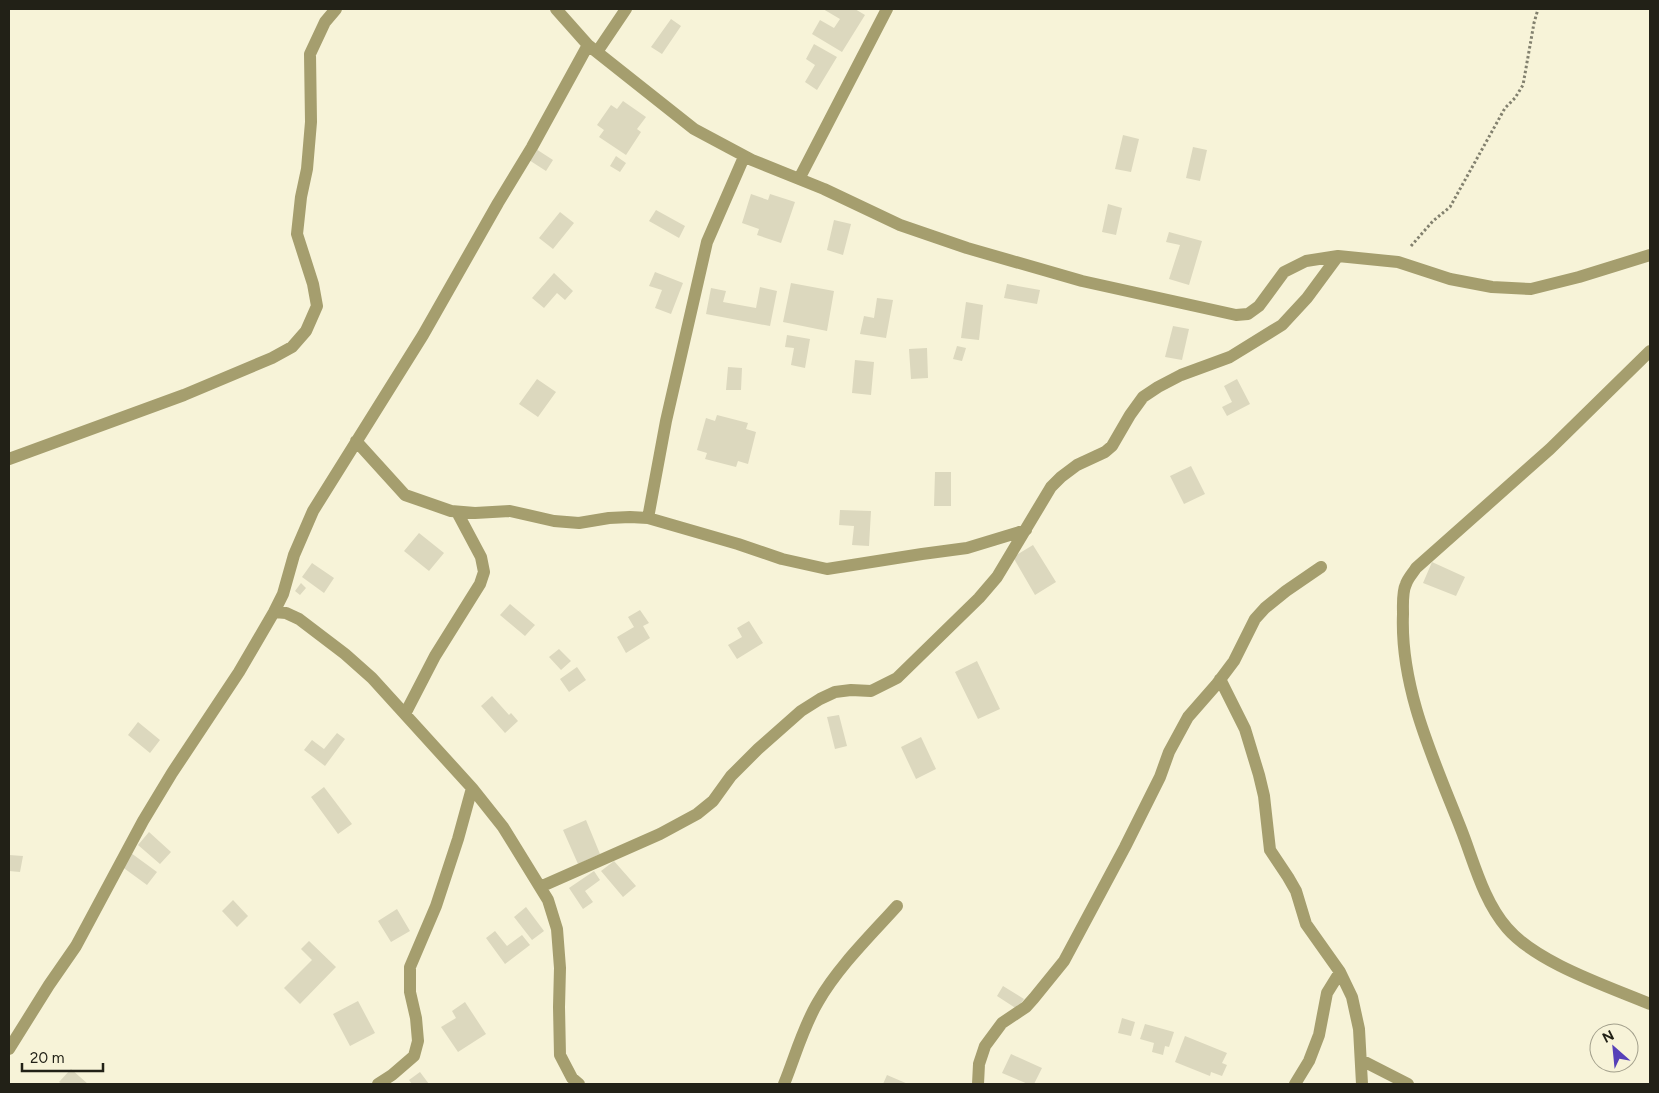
<svg xmlns="http://www.w3.org/2000/svg" width="1659" height="1093" font-family="Figtree,sans-serif">
<rect width="100%" height="100%" fill="#f7f3d8"/>
<path fill="#dcd8be" d="M823,9h32l10,6 -23,37 -30,-18 8,-14 14,8 6,-9z
M671,19l10,7 -19,28 -11,-7z
M814,44l23,13 -20,33 -12,-8 10,-17 -9,-6z
M623,101l23,16 -9,12 4,3 -15,23 -27,-18 5,-7 -7,-5 14,-20 6,4z
M1123,135l16,4 -8,33 -16,-3z
M1193,147l14,3 -7,31 -14,-3z
M536,149l17,11 -7,11 -17,-11z
M616,156l10,7 -6,9 -10,-6z
M751,194l17,6 2,-6 25,8 -14,41 -24,-8 2,-6 -17,-6z
M1108,204l14,4 -6,27 -14,-3z
M656,210l29,16 -6,12 -30,-17z
M560,212l14,11 -21,26 -14,-11z
M834,220l17,4 -8,31 -16,-5z
M1169,232l33,9 -13,44 -20,-6 11,-34 -14,-3z
M655,272l28,11 -12,31 -16,-6 7,-18 -13,-4z
M554,273l19,18 -8,9 -8,-7 -13,15 -12,-10z
M791,283l43,8 -7,40 -44,-9z
M1007,284l33,6 -3,14 -33,-6z
M760,287l17,4 -7,35 -64,-12 5,-26 15,3 -3,11 33,6z
M877,298l16,2 -7,38 -26,-4 4,-18 10,2z
M966,302l17,3 -4,35 -18,-2z
M1173,326l16,3 -7,31 -17,-3z
M787,335l23,4 -5,29 -14,-3 3,-17 -9,-1z
M957,346l9,2 -4,13 -9,-2z
M927,348l1,30 -17,1 -2,-30z
M855,360l19,2 -3,33 -19,-2z
M728,367l14,1 -1,22h-15z
M537,379l19,13 -18,25 -19,-13z
M1237,379l13,25 -23,12 -5,-9 10,-5 -8,-16z
M717,415l31,8 -2,6 10,3 -8,32 -10,-3 -2,6 -31,-8 2,-6 -10,-3 9,-32 9,3z
M1191,466l14,28 -21,10 -14,-28z
M935,472h16v34h-17z
M840,510l31,1 -2,35 -17,-1 2,-19 -15,-1z
M419,533l25,20 -15,18 -25,-20z
M1033,545l23,37 -21,13 -22,-38z
M1432,562l33,15 -9,19 -33,-13z
M312,563l22,15 -10,15 -22,-16z
M301,583l5,5 -6,7 -5,-4z
M510,604l25,21 -10,11 -25,-21z
M640,610l9,13 -6,3 7,12 -24,15 -9,-16 17,-10 -6,-10z
M749,621l14,22 -26,16 -9,-14 14,-8 -5,-9z
M559,649l12,12 -10,9 -12,-13z
M977,661l23,48 -22,10 -23,-47z
M577,667l9,13 -17,12 -9,-13z
M492,696l17,19 2,-2 7,8 -13,12 -24,-27z
M839,715l8,31 -12,3 -8,-32z
M138,722l22,18 -10,13 -22,-18z
M337,733l8,6 -20,27 -21,-16 8,-10 12,9z
M921,737l15,32 -20,10 -15,-32z
M324,787l28,37 -14,10 -27,-37z
M586,820l14,34 -22,10 -15,-34z
M149,832l22,20 -11,12 -22,-19z
M131,853l26,19 -10,13 -26,-19z
M9,855l14,1 -3,16 -11,-1z
M614,861l22,25 -13,11 -22,-26z
M594,871l6,9 -15,11 8,11 -10,7 -14,-21z
M233,900l15,16 -11,11 -15,-16z
M526,907l18,24 -12,9 -18,-23z
M397,909l13,22 -19,11 -13,-21z
M495,931l12,15 15,-11 8,10 -25,19 -19,-26z
M309,941l27,26 -36,37 -16,-16 28,-28 -11,-11z
M1003,986l21,13 -7,10 -20,-13z
M358,1001l17,32 -25,13 -17,-32z
M465,1002l21,32 -28,18 -17,-25 15,-9 -4,-7z
M1122,1018l13,4 -4,14 -13,-3z
M1145,1024l29,8 -5,15 -4,-1 -2,9 -11,-3 2,-9 -14,-4z
M1185,1036l42,17 -5,10 5,2 -5,11 -11,-4 -1,4 -35,-14z
M1011,1054l31,14 -8,16h-6l-26,-11z
M71,1069l17,15h-26l-3,-2z
M420,1072l9,12h-17l-3,-4z
M887,1075l21,9h-25z"/>
<g fill="none" stroke-linecap="round" stroke-linejoin="round">
<path stroke="#82806e" stroke-width="3" stroke-dasharray="2.5 2.5" stroke-linecap="butt" d="M1411,246l22,-25 17,-14 55,-99 10,-10 8,-13 11,-62 4,-14"/>
<path stroke="#a59e6e" stroke-width="12" d="M556,9l32,36 106,84 58,31 72,29 76,36 67,23 115,33 154,34 12,-1 11,-8 25,-34 22,-11 32,-5 60,6 52,17 42,8 39,2 48,-12 71,-22
M597,52l29,-43
M799,179l88,-170
M1650,351l-100,98 -134,119c-3,5 -8,10 -10,16 -4,8 -3,21 -3,30 -3,75 31,146 58,215 13,33 22,71 46,99 30,35 100,58 143,76
M356,441l49,54 46,16 24,2 35,-2 44,10 25,2 30,-5 21,-1 18,1 90,26 44,15 45,10 95,-15 45,-6 59,-18
M9,459l175,-64 88,-37 20,-11 14,-16 11,-25 -4,-22 -16,-50 4,-37 6,-28 4,-47 -1,-68 15,-32 11,-13
M648,518l18,-97 41,-179 37,-85
M274,612l12,1 13,6 46,35 27,24 100,110 31,39 45,73 9,29 3,39 -1,39 1,48 12,23 7,6
M1220,679l25,50 14,46 5,21 6,54 18,27 8,14 10,33 34,48 12,25 7,32 3,55
M405,714l30,-58 45,-72 4,-12 -3,-15 -24,-45
M540,887l120,-53 37,-20 16,-13 18,-25 27,-27 43,-38 19,-12 15,-7 16,-2 20,1 26,-13 82,-80 18,-21 54,-90 10,-10 16,-12 28,-13 7,-6 18,-31 13,-18 15,-10 23,-12 49,-18 52,-32 25,-27 31,-42
M9,1049l40,-64 27,-39 67,-125 29,-48 67,-101 35,-60 9,-18 11,-39 19,-44 110,-176 75,-132 34,-56 56,-102
M1361,1060l47,24
M378,1084l14,-9 22,-19 4,-15 -2,-23 -6,-26v-25l26,-61 22,-67 14,-51
M784,1084c11,-27 19,-57 34,-82 20,-35 52,-66 79,-96
M978,1084l1,-20 6,-18 17,-23 24,-16 8,-9 30,-37 61,-114 35,-70 9,-25 19,-35 28,-32 18,-24 21,-42 10,-11 21,-17 35,-24
M1295,1084l14,-23 10,-26 8,-42 13,-21"/>
</g>
<rect width="1659" height="1093" fill="none" stroke="#222117" stroke-width="20"/>
<g transform="translate(1614 1048) rotate(333)"><circle r="24" fill="#f7f3d8" stroke="#a29f8b"/>
<path d="M0-4L9 19L0 12L-9 19Z" fill="#5640b8"/>
<text y="-8" font-size="14" font-weight="bold" text-anchor="middle" fill="#222117">N</text>
</g>
<path d="M22 1063v8h81v-8" fill="none" stroke="#222117" stroke-width="2.5"/>
<text x="30" y="1063" font-size="15" fill="#222117" stroke="#f7f3d8" stroke-width="4" paint-order="stroke">20 m</text>
</svg>
